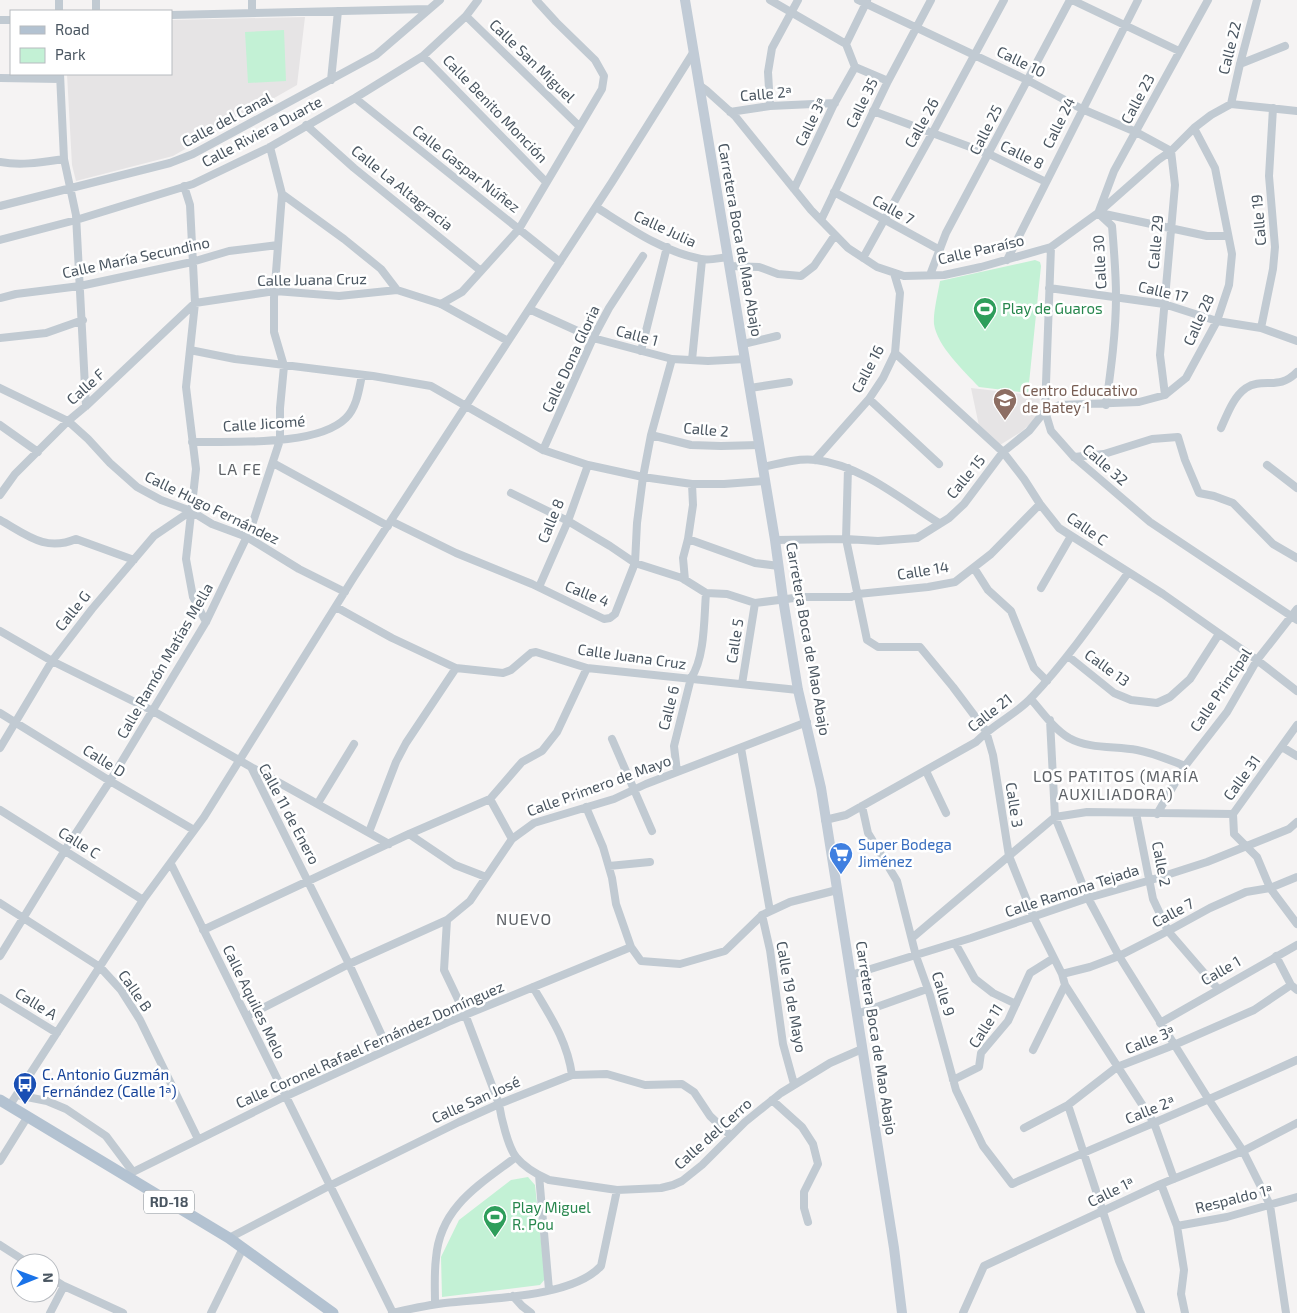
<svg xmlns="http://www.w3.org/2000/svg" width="1297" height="1313" font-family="'Exo 2',sans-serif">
<rect width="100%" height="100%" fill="#f5f3f3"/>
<path fill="#e6e4e5" d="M305,17l-8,68 -124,71 -97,25 -4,-16 -5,-91h104v-54z
M971,388l69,8 -1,20 -18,16 -21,13 -21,-19z"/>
<path fill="#c3f1d5" d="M284,30l2,51 -38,2 -3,-51z
M1035,260l5,2 1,4 -13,127 -49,-6c-15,-16 -42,-41 -45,-63 -1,-11 4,-31 6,-43z
M528,1177l7,8 10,94 -5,6 -98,12 -1,-40 18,-37 52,-40z"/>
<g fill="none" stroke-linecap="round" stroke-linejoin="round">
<path stroke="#c1cad2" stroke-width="8" d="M59,0v11
M96,0v11
M252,0v13
M770,0l76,44 9,23 33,14
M858,0l169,80 55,29 54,23 35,19 4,34 -15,170 5,40
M1072,0l107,51
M171,15l258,-6
M466,16l113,110
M0,20h11
M846,44l21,-43
M423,56l123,126
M1240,64l45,-18
M60,74l4,85 12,56 10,191
M0,78l60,1
M331,80l7,-69
M699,85l7,5 29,26 76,94 37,38 29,19 27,9 40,-1 37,-8 70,-20 47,-34 60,-53 13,-9 23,-23 17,-13 20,-11 66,7
M355,98l205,164
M1231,104l9,-40 17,-64
M770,106l-2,-34 4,-24 26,-48
M873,111l116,43 57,28
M730,112l40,-6 65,-3
M306,125l48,43 127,103
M0,162c22,4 43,0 64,-3
M184,186l6,19 5,98 -9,84 10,82 -10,90 7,38 13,25
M794,189l39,-83 22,-39
M834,192l106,58
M282,194l62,45 37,30 16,21
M0,206l170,-43 23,-9 183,-99 64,-55
M596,207c32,20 67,45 105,52 8,2 18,-1 27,-2
M1099,211l15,-40 94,-171
M1098,213l14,13c2,24 4,47 4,70 0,36 -5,73 -10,109
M1100,213l107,23h21
M821,220l67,-139 43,-81
M0,240l76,-20 117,-36 77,-37 85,-49 68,-42 43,-40 12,-16
M1051,247l-6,164 6,20 23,26 76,65 147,98
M863,258l70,-126 71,-132
M1007,260l131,-260
M729,266l30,1 19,7 23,2 13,-10 21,-31
M930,275l16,-42 124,-233
M1049,288l115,16 53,17 44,7 36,13
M0,298l16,-4 64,-8 112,-24 37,-11 49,-6
M441,304l21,-12 57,-63 83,-140 2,-13 -9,-16 -39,-38 -20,-22
M529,309l64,29 79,21 36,2 37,-2
M1261,328l12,-59 2,-22 -6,-71 4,-68
M0,338l46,-5 37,-13
M743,344l34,-8
M190,350l45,9 138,17 58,10 112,64 45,15 55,12 49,7h32l41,-3
M641,351l26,-104
M895,353l108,99 21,27 16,25 19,24 104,66 94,66 40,31
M692,360l10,-100
M0,388l68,33 20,18 22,24 27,24 24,13 30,11 21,13 35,13 52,32 46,23
M750,388l39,-6
M869,399l70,65
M0,425l38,27
M1221,428c6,-13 12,-31 25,-40 17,-11 33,3 51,-16
M651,435l40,10 30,1 38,-1
M192,442c40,-1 125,5 154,-24 11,-11 13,-29 16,-43
M543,450l50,-112 16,-30 34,-52
M1074,457l30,-3 48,-15 26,-2 7,23 14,33 15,3 19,7 40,41 24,14
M815,460l54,-61 14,-21 12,-25 5,-60 -6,-20
M273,463l115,63
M1267,465l30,23
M763,467c17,-4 36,-9 53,-7 47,6 84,39 123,63
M848,468l-2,71 21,101 11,7h42l33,40 33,44 7,24 16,101 25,62 28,56 3,11 89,138 20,56
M511,493l57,28 42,25 25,17 47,15 24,15 21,1 28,9 47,-6h49l7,-3 70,-7 27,-5 36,-28 49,-50
M0,495l15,-21 53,-53 18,-15 109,-103 80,-12 64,5 58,-6 44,14 67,37
M0,520c27,15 45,32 76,19l58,21
M391,521l65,32 76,31 72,35 6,-1 5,-4 20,-51 2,-40 6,-46 8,-42 21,-76
M688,539l67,24 24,3
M775,540l71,-1 32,2 39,-3 32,-20 15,-14 39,-52 26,-21 16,-20 15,-6 79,-3 26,-7 21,-17 31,-57 12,-36 3,-31 -17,-86 -21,-40
M974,568l14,22 23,21 23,57 13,13
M685,580l-2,-22 5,-19 5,-34 -1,-21
M539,587l29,-66 20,-56
M1041,588l30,-52
M336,607l56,31 64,30 47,5 8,-3 20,-17 5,-1 51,16 211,22
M0,631l52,30 101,50 98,56 98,197 39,85
M1068,656l46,37 17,7 26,3 13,-6 20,-18 29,-45
M742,684l13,-81
M1031,699c11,13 23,30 38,39 20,11 46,8 68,12 17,3 32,10 48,16
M0,713l110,68 84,49
M1050,720l5,97 33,81 31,58 90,144 34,51 27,54 16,108
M1297,725l-64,89 1,20 23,23 13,31 27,36
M612,739l40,92
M1282,747l15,9
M0,748l52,-87 40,-52 62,-73 37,-25
M741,748l29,163
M251,767l138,77
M926,771l20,42
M677,772l-3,-26 17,-68c14,-20 13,-60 15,-85
M490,799l22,40
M318,803l36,-59
M862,806l6,27 29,48 19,75 14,39 26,95 27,56 29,38c95,-42 191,-81 285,-124
M586,807l17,40 9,31 4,26 15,43 10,14 39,3 45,-13 37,-36 28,-13 47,-12
M0,810l143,90
M1136,813l17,86 15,32 50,58
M1157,814l28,-48 42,-54 30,-52 40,-51
M825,820l21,-5 130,-73c17,-18 41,-28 56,-45 36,-38 66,-82 96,-124
M369,832l27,-70 10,-19 50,-75
M409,834l46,31 31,12
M171,864l222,449
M609,866l41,-4
M0,903l100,64 21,23 19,30 58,119
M762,915l8,35 13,94 11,40
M447,920l-3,50 21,44 34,90c2,13 9,43 17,53 8,10 22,18 33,23l68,10 44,-2 12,-3 9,-4 20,-16 43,-43 36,-29 49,-30 32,-14
M203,930l206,-96 81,-35 32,-37 20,-11 15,-19 30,-64
M912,938l143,-121 32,-5 146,2
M955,943l20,36 18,14 23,11
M0,956l65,-106 45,-69 96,-159 45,-94 29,-88v-32l4,-42 -10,-34v-34l8,-104 -12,-47
M1276,956l15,29 6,5
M1062,974l28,-7 29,-11 49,-25 42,-23 36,-16 24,-4 27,-11
M851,975l120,-37 117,-40 63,-18 56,-18 82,-33 8,-7
M533,987c17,29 34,53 39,88
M0,998l57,35
M857,1014l70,-25
M247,1016l102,-52 98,-44 23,-19 42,-62 22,-16 80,-24 32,-15 161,-62
M1160,1023l137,-78
M1033,1050l32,-65
M953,1080l26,-13 2,-14 27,-32 22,-48 24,-15
M17,1095l30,6 19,8 40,27 27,36
M772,1100l30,27 11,17 5,20 -14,28v16l4,14
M10,1105l133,-205 61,-83 150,-240 258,-395 81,-129
M1068,1105l51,156 22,52
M1024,1128l44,-23 49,-38 57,-22 80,-35 37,-25
M0,1161l28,-45
M539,1175l10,115
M125,1176l159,-79 164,-75 183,-75
M1161,1184l16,42 7,44 -3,24 4,19
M1177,1226l50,-9 70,-20
M229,1238l100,-52 130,-64 40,-18 73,-29 35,-1 38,11 37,-1 12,8 16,24 21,20
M0,1245l28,18
M50,1277l14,9 59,27
M513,1296l9,10 9,7
M435,1304c0,-15 -1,-31 1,-46 4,-51 43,-73 80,-101
M50,1313l14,-27
M211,1313l32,-65
M392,1313c18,-4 35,-8 53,-10 42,-5 127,-5 156,-37l16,-76
M963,1313l21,-47 177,-82 82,-33 54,-28"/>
<path stroke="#c1cbd6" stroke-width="10" d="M685,0l90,540 8,59 15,91 23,98 73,460 8,65"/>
<path stroke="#b3c2d1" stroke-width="11" d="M0,1100l229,138 104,75"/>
</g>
<defs>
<g id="stadium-pin" transform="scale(1.25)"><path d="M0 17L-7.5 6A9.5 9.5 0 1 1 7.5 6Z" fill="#2e9e5b" stroke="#fff"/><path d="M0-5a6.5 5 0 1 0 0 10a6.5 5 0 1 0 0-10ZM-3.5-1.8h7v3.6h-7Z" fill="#fff"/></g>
<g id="school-pin" transform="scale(1.25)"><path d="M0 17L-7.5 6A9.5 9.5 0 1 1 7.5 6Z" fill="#8d6e63" stroke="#fff"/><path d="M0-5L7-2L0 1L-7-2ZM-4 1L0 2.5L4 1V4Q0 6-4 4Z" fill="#fff"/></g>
<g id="supermarket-pin" transform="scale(1.25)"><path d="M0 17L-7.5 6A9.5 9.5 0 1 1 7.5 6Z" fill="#3f7fe0" stroke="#fff"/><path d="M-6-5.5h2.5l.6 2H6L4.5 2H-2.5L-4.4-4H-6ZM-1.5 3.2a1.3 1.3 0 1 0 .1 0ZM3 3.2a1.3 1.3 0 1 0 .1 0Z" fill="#fff"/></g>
<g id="bus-pin" transform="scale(1.25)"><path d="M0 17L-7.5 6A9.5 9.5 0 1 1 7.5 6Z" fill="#1a4fb4" stroke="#fff"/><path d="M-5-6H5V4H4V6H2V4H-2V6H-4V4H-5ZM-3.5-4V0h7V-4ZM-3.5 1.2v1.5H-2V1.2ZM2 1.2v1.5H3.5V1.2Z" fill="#fff"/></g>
</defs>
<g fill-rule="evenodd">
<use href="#stadium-pin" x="985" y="309"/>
<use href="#school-pin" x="1005" y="400"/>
<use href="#supermarket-pin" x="841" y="854"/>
<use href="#bus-pin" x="25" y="1084"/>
<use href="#stadium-pin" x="495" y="1217"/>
</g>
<g text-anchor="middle" stroke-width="5" stroke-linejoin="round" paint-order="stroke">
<rect fill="#fff" stroke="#808990" stroke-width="1" x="144" y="1190.5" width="50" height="23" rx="4"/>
<g font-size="14" font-weight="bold" fill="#4a5661">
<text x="169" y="1207">RD-18</text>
</g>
<g font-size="15" fill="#4a5661" stroke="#fff">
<text transform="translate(1230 48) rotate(-76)" y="5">Calle 22</text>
<text transform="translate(532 61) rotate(44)" y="5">Calle San Miguel</text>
<text transform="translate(1021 62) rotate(26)" y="5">Calle 10</text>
<text transform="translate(766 94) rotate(-5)" y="5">Calle 2ª</text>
<text transform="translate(1138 99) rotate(-62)" y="5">Calle 23</text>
<text transform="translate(862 103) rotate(-64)" y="5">Calle 35</text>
<text transform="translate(495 109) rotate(46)" y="5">Calle Benito Monción</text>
<text transform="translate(227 120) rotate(-28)" y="5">Calle del Canal</text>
<text transform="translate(811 122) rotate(-64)" y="5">Calle 3ª</text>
<text transform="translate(922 123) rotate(-61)" y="5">Calle 26</text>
<text transform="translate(1059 123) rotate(-64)" y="5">Calle 24</text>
<text transform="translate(986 130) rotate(-63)" y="5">Calle 25</text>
<text transform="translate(262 132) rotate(-28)" y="5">Calle Riviera Duarte</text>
<text transform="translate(1022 155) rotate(26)" y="5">Calle 8</text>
<text transform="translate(466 169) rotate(38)" y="5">Calle Gaspar Núñez</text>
<text transform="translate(402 188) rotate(39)" y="5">Calle La Altagracia</text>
<text transform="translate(893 210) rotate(29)" y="5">Calle 7</text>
<text transform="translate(1259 220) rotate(-95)" y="5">Calle 19</text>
<text transform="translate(665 229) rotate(25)" y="5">Calle Julia</text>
<text transform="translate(740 240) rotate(80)" y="5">Carretera Boca de Mao Abajo</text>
<text transform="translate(1156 242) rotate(-85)" y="5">Calle 29</text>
<text transform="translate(981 250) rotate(-13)" y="5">Calle Paraíso</text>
<text transform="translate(136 258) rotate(-12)" y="5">Calle María Secundino</text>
<text transform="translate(1100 262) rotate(-93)" y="5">Calle 30</text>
<text transform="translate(312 280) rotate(-1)" y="5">Calle Juana Cruz</text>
<text transform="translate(1163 292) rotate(13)" y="5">Calle 17</text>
<text transform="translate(1199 320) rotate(-66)" y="5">Calle 28</text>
<text transform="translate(637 336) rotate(15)" y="5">Calle 1</text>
<text transform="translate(571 359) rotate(-65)" y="5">Calle Dona Gloria</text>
<text transform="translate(868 369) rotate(-62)" y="5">Calle 16</text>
<text transform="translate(86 387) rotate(-42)" y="5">Calle F</text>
<text transform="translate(264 424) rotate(-4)" y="5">Calle Jicomé</text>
<text transform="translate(706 430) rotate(5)" y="5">Calle 2</text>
<text transform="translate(1105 465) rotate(41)" y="5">Calle 32</text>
<text transform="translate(966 477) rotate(-51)" y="5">Calle 15</text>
<text transform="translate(212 508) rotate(26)" y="5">Calle Hugo Fernández</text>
<text transform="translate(551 521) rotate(-68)" y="5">Calle 8</text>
<text transform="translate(1087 529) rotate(35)" y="5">Calle C</text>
<text transform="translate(923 571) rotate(-9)" y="5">Calle 14</text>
<text transform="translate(587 594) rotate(22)" y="5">Calle 4</text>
<text transform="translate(73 611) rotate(-51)" y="5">Calle G</text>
<text transform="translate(808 639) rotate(80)" y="5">Carretera Boca de Mao Abajo</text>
<text transform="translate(735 641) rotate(-81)" y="5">Calle 5</text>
<text transform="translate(632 657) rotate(8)" y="5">Calle Juana Cruz</text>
<text transform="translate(165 661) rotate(-60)" y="5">Calle Ramón Matías Mella</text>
<text transform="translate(1107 668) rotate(36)" y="5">Calle 13</text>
<text transform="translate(1221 690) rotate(-56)" y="5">Calle Principal</text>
<text transform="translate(669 708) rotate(-76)" y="5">Calle 6</text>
<text transform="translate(990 713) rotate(-38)" y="5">Calle 21</text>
<text transform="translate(104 761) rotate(32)" y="5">Calle D</text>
<text transform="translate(1242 778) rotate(-54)" y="5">Calle 31</text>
<text transform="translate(599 786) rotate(-20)" y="5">Calle Primero de Mayo</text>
<text transform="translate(1014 805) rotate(81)" y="5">Calle 3</text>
<text transform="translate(289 814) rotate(62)" y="5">Calle 11 de Enero</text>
<text transform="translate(79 843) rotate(32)" y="5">Calle C</text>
<text transform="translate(1161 864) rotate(79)" y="5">Calle 2</text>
<text transform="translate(1072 891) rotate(-18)" y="5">Calle Ramona Tejada</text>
<text transform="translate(1173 913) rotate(-28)" y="5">Calle 7</text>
<text transform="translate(1221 971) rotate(-30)" y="5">Calle 1</text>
<text transform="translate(135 991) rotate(55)" y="5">Calle B</text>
<text transform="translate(943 994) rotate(73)" y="5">Calle 9</text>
<text transform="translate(791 997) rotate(80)" y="5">Calle 19 de Mayo</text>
<text transform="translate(254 1002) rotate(64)" y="5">Calle Aquiles Melo</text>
<text transform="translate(36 1004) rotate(32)" y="5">Calle A</text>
<text transform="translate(986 1026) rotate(-57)" y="5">Calle 11</text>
<text transform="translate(876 1038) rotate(81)" y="5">Carretera Boca de Mao Abajo</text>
<text transform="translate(1150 1040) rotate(-22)" y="5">Calle 3ª</text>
<text transform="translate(370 1045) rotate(-24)" y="5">Calle Coronel Rafael Fernández Domínguez</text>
<text transform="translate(476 1100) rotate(-24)" y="5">Calle San José</text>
<text transform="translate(1150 1110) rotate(-22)" y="5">Calle 2ª</text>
<text transform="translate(713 1134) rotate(-42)" y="5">Calle del Cerro</text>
<text transform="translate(1111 1192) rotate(-26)" y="5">Calle 1ª</text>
<text transform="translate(1234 1199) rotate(-14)" y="5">Respaldo 1ª</text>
</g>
<g font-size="15" fill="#27864d" stroke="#fff" text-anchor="start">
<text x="1002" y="314">Play de Guaros</text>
<text x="512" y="1213">Play Miguel<tspan x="512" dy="17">R. Pou</tspan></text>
</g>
<g font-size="15" fill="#785e54" stroke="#fff" text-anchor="start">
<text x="1022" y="396">Centro Educativo<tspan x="1022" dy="17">de Batey 1</tspan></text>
</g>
<g font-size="15" fill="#366cbe" stroke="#fff" text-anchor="start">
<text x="858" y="850">Super Bodega<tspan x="858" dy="17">Jiménez</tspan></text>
</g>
<g font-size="15" fill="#164399" stroke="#fff" text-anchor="start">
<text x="42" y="1080">C. Antonio Guzmán<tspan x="42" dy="17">Fernández (Calle 1ª)</tspan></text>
</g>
<g font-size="16" letter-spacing="1" fill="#5f6368" stroke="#fff">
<text x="240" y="475">LA FE</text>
<text x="1116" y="782">LOS PATITOS (MARÍA<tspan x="1116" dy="18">AUXILIADORA)</tspan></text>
<text x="524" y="925">NUEVO</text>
</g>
</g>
<rect x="10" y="10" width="162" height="65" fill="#ffffff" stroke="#b7bbc0"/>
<rect x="20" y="26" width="25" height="8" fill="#b3c2d1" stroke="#b7bbc0"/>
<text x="55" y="35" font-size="15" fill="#4a5661">Road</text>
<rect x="20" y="48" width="25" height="15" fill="#c3f1d5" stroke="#b7bbc0"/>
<text x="55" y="60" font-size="15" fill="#4a5661">Park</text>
<g transform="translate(35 1278) rotate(89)"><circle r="24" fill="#ffffff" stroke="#b7bbc0"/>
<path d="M0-4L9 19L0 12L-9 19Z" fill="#1a73e8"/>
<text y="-8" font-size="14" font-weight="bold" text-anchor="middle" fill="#4a5661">N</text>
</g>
</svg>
